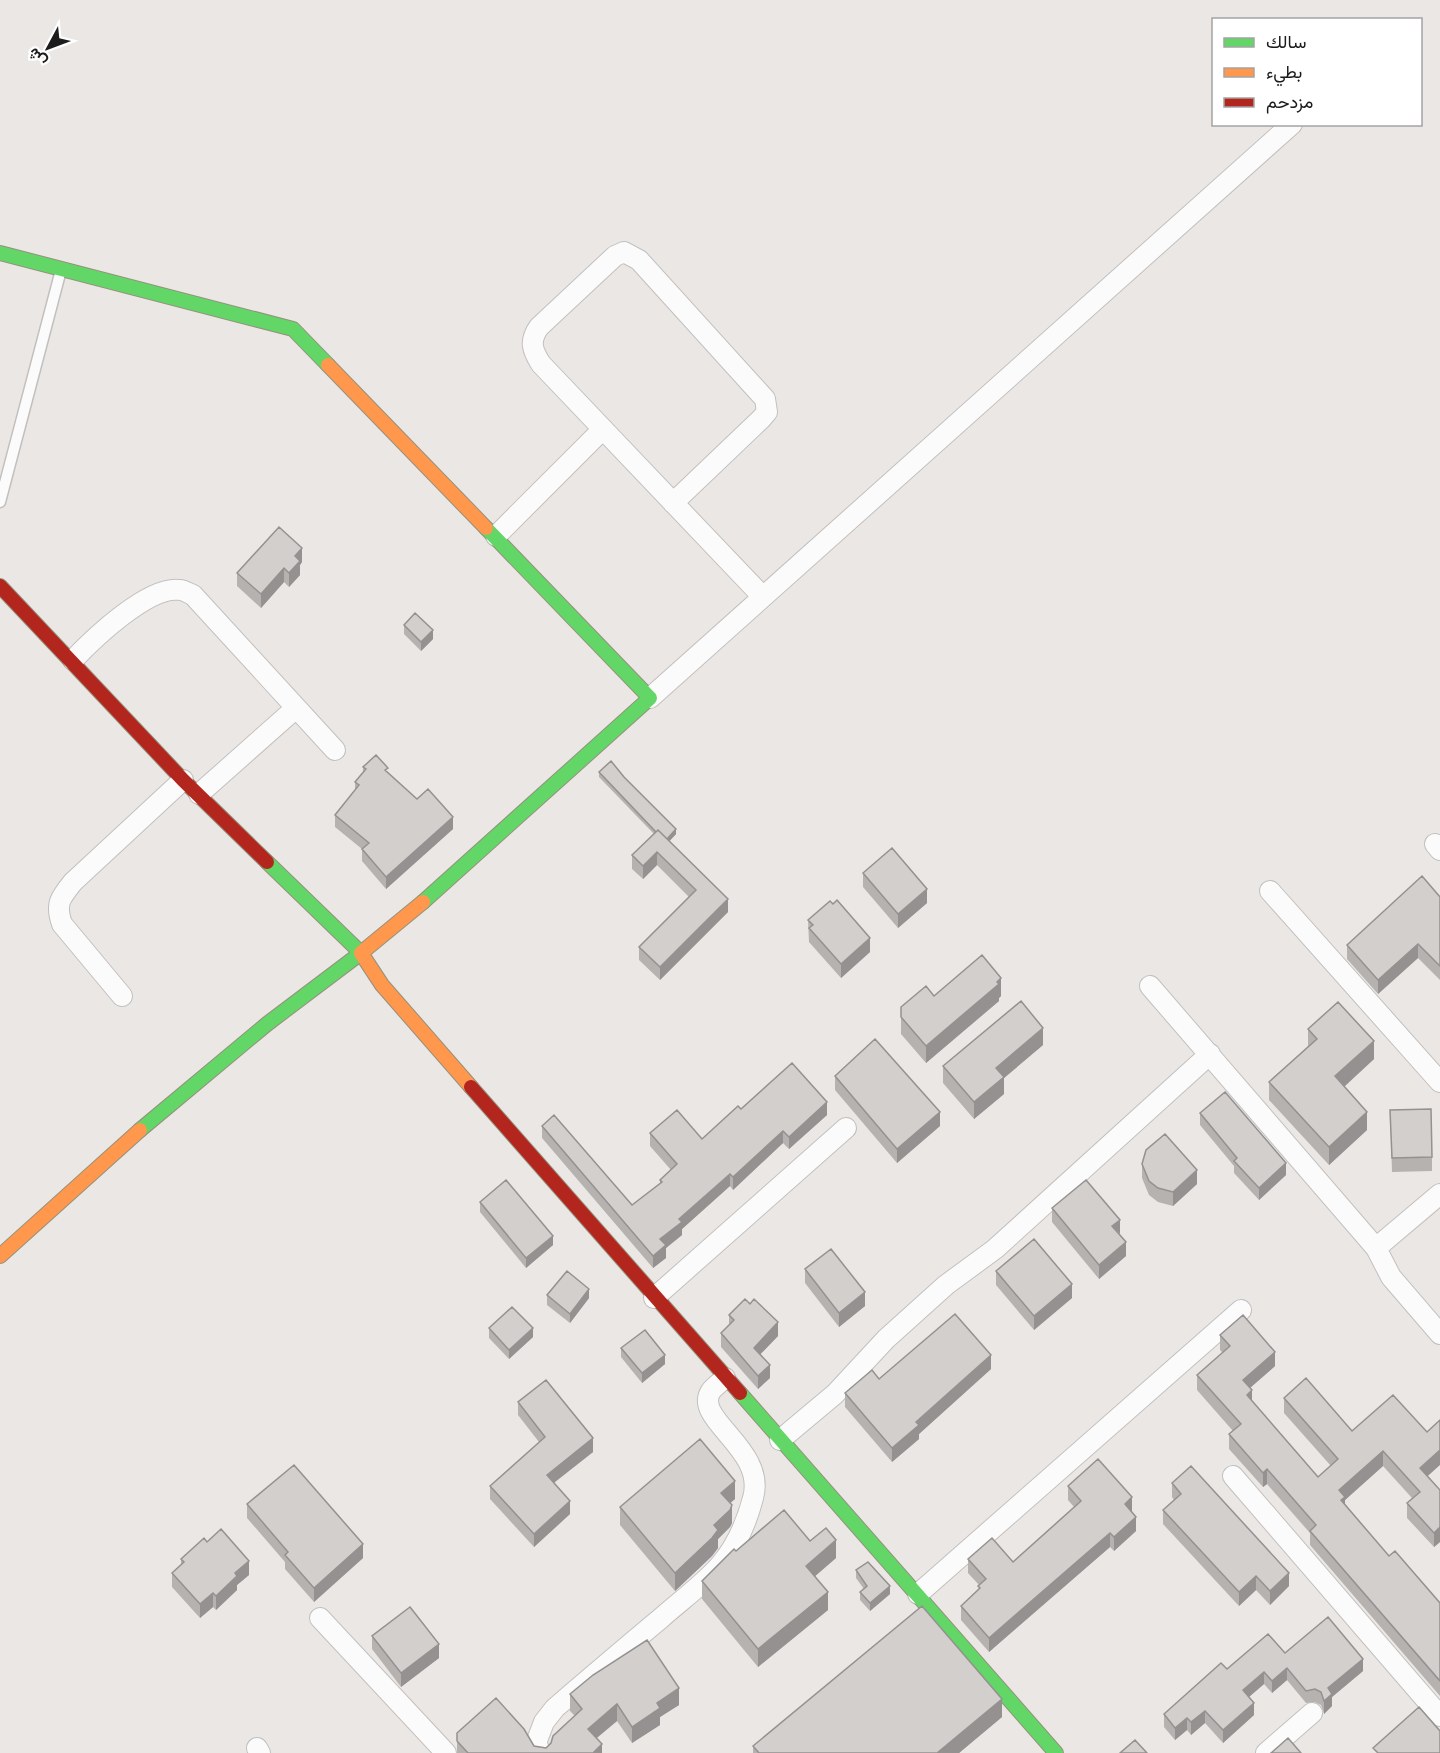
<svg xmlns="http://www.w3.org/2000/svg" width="1440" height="1753" font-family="Helvetica,Vazirmatn,sans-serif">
<rect width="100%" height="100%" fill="#ebe7e4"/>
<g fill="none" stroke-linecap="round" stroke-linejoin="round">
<g stroke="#c2c0bf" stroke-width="13">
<path id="lane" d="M0,502l61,-232"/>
</g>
<g stroke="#c2c0bf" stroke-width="22">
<path id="street" d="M673,503l88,-84 6,-7 -2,-13 -126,-139 -15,-8 -9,4 -76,71c-10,14 -7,23 2,37l222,233
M496,536l107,-107
M73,660c20,-21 76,-75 107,-70 4,0 10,4 13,5l142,155
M650,698l642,-574
M199,794l97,-86
M1435,844l5,6
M1270,891l170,191
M1150,986l226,262 15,29 49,57
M122,996l-60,-72c-7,-20 -2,-26 11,-42l110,-102
M1376,1248l64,-54
M654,1298l192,-170
M780,1440l55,-46 51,-55 60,-54 49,-36 215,-195
M1233,1476l207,240
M918,1594l323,-284
M320,1618l126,135
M257,1748l3,5
M541,1753l-5,-10 8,-21 11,-14c35,-30 70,-60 105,-89 20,-18 44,-35 61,-55 16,-19 26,-43 32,-66 14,-49 -61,-79 -42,-107 4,-5 10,-9 14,-13
M1266,1753l46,-40"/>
</g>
<g stroke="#95917d" stroke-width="16">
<path id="fast" d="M0,253l293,76 35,36
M423,902l227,-204 -164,-170
M140,1130l127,-106 94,-71 -94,-91
M740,1393l316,360"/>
</g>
<g stroke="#95917d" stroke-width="16">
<path id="slow" d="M328,365l158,163
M423,902l-62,51 21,32 89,102
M0,1256l140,-126"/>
</g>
<g stroke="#95917d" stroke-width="16">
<path id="jam" d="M0,586l183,194 84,82
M471,1087l269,306"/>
</g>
<use href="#lane" stroke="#fcfbfb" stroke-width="10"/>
<use href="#street" stroke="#fcfbfb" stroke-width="20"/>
<use href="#fast" stroke="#63d668" stroke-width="14"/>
<use href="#slow" stroke="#ff974d" stroke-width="14"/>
<use href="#jam" stroke="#b3261e" stroke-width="14"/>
</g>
<path fill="#b5b2b0" d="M302,562l-2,3v10l-11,12 -5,-5 -23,26 -24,-22v-13z
M404,625l29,14 -12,12 -17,-17z
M363,767l25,6 29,26 36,30 -67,60 -24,-28v-12l-27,-22v-12l20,-25v-8l8,-10z
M599,772l25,5 52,57 -7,7 59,71 -68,68 -21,-20v-13l50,-50 -32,-32 -14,14 -11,-10v-14l22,-21 -55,-57z
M863,873l64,30 -29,25 -35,-41z
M1440,897v83l-22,-22 -40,36 -31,-35v-14z
M808,920l62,32 -29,26 -32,-36z
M934,996h67l-2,2v3l-73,62 -25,-29v-17z
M1308,1029l66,30 -30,28 23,43 -38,35 -60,-65v-18l39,-36z
M1043,1045l-39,33v16l-30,25 -31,-36v-17z
M835,1076l105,50 -43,37 -62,-73z
M741,1109l86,6 -38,34 -6,-6 -50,47 -3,-4 -48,43v6l-16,13v10l-13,10 -111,-130v-12l90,79 28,-22v-3l11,-10 -21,-24v-13l52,6z
M1390,1110l42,47v14l-40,1z
M1200,1113l86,62 -27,25 -25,-27v-7l-34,-41z
M1142,1164l55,20 -24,22 -15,-4 -9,-7 -7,-17z
M480,1202l73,43 -27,23 -46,-56z
M1052,1208l67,26 7,22 -27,23 -47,-57z
M805,1269l60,37 -26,21 -34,-44z
M996,1271l76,27 -38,32 -38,-45z
M547,1295l42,3 -19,25 -23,-18z
M729,1315l49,21 -18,18 10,24 -12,11 -37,-42v-14l8,-8z
M489,1328l44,9 -24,22 -20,-21z
M1220,1335l55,31 -25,22 2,14 66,75 13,-11 -47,-53v-15l68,33 76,45 12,14v52l-6,5 -27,-29v-15l5,-5 -29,-32 -38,34v5l44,51 51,47v93l-130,-151v-12l-43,-49 -4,3 -34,-38v-15l4,-3 -36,-41v-15l26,-22 -3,-3z
M621,1348l44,16 -23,19 -21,-26z
M991,1369l-72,65v5l-27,23 -47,-55v-14l34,-14z
M518,1402l75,50 -39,31 16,31 -36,33 -44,-48v-13l49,-44 -21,-27z
M1172,1483l117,103 -19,19 -14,-15 -17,16 -76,-82v-14l11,-10 -2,-3z
M1068,1486l64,25v1l4,19 -22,20 -4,-4 -121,105 -28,-32v-14l17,-16 1,-5 -11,-12v-14l45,3 61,-55 -6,-7z
M735,1499l-5,4 2,20 -2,4 -12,12v9l-6,8 -37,35 -55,-66v-18z
M247,1504l116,54 -49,44 -29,-33v-7l-38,-44z
M810,1541l26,17 -21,18 13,34 -70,57 -56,-68v-18l34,-30z
M207,1542l42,33 -12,10v5l-21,20 -3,-3 -13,11 -28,-31v-14l9,-8v-6z
M856,1570l34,24 -20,17 -10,-11v-8l4,-3 -8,-11z
M372,1636l67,22 -38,29 -29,-38z
M1285,1653l78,18 -31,26v9l-8,8 -3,-9 -6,-3 -9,1 -19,-23 -15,13 -8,-9 -15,13 5,18 -31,28 -18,-20 -14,12 -4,-5 -12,10 -11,-13v-13l63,-45z
M570,1694l109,11 -19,12v8l-28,18 -15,-22 -20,17 5,15h-145v-20l89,15 5,-5 24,-27 -5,-5z
M1002,1717l-43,36h-206v-7z"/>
<path fill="#949190" d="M302,548v14l-2,3v10l-11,12v-14l6,-17z
M284,568v14l-23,26v-14z
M433,630v9l-12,12v-9z
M453,817v12l-67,60v-12z
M676,829v5l-11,12v-5z
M657,852v13l-14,14v-13z
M927,889v14l-29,25v-14z
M728,899v13l-68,68v-13z
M870,938v14l-29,26v-14z
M1418,944v14l-40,36v-14z
M1001,978v18l-2,2v3l-73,62v-17z
M1043,1028v17l-39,33v16l-30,25v-17l22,-34z
M1374,1041v18l-39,36v-19z
M827,1102v13l-38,34v-12z
M940,1112v14l-43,37v-14z
M1367,1112v18l-38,35v-18z
M783,1131v12l-50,47v-13z
M1286,1163v12l-27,25v-12z
M1197,1170v14l-24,22v-14z
M730,1174v12l-48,43v6l-16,13v10l-13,10v-12l7,-17 19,-20z
M1120,1220v14l-8,-8z
M553,1236v9l-27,23v-10z
M1126,1242v14l-27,23v-14z
M1072,1284v14l-38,32v-14z
M589,1289v9l-19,25v-9z
M865,1292v14l-26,21v-14z
M778,1322v14l-24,25v-13z
M533,1328v9l-24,22v-9z
M1275,1352v14l-32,28v-14z
M665,1355v9l-23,19v-10z
M991,1355v14l-72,65v5l-27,23v-14l24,-26z
M770,1365v13l-12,11v-13z
M1252,1390v15l-5,-10z
M593,1438v14l-46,36v-13z
M1440,1450v15l-20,18v-15z
M1383,1451v15l-38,34v12l-4,3 -2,-25z
M1267,1469v15l-4,3v-14z
M735,1481v18l-14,12v-18z
M1132,1497v14l-7,7v-14z
M570,1501v13l-36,33v-13z
M732,1505v18l-2,4 -12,12v9l-6,8 -37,35v-18l39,-48z
M1136,1517v14l-22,20v-14z
M1440,1527v15l-6,5v-14z
M1110,1533v14l-121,105v-14z
M836,1540v18l-30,26v-18z
M363,1544v14l-49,44v-14z
M249,1561v14l-12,10v5l-21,20v-14l19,-23z
M1289,1573v13l-19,19v-14z
M1256,1576v14l-17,16v-14z
M890,1586v8l-20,17v-8z
M828,1592v18l-70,57v-18z
M213,1593v14l-13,11v-14z
M439,1644v14l-38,29v-14z
M1363,1659v12l-31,26v9l-8,8v-13l4,-13z
M1287,1668v12l-15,13v-12z
M1264,1672v12l-21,18v-12z
M679,1688v17l-19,12v8l-28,18v-16l25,-24z
M1002,1699v18l-43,36h-22z
M1254,1703v12l-31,28v-13z
M617,1704v17l-29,24v-16z
M1205,1711v12l-14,12v-13z
M1187,1718v12l-12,10v-12z
M602,1744v9h-9z"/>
<path fill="#d3cfcd" stroke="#949190" stroke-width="1.5" d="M279,527l23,21 -7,8 5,5 -11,12 -5,-5 -23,26 -24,-21z
M415,613l18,17 -12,12 -17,-17z
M376,755l12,13 -3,2 32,29 11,-10 25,28 -67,60 -24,-28 7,-6 -34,-28 24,-30 -4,-3 11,-13 -3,-2z
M611,761l13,16 52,52 -9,10 -9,-9 -2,2 -57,-60z
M658,830l70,69 -68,68 -21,-20 57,-57 -39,-38 -14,14 -11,-11z
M892,848l35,41 -29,25 -35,-41z
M1422,876l18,21v69l-22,-22 -40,36 -31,-35z
M837,900l33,38 -29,26 -32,-36 4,-3 -5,-5 22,-19 3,3z
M982,955l19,23 -4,4 2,2 -73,62 -25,-29v-10l25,-21 8,10z
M1021,1001l22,27 -47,40 8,9 -30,25 -31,-36z
M1338,1002l36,39 -39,35 32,36 -38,35 -60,-65 48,-43 -9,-10z
M875,1039l65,73 -43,37 -62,-73z
M792,1063l35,39 -38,35 -6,-6 -50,46 -3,-3 -51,45 3,3 -22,17 6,6 -13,11 -111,-130 12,-11 78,90 30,-23 -2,-2 17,-16 -27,-31 27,-23 25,29 36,-33 3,3z
M1225,1092l61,71 -27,25 -25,-27 3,-3 -37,-45z
M1431,1109l1,48 -40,1 -2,-48z
M1165,1134l32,36 -24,22 -15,-4 -9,-7 -7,-17 4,-14z
M506,1180l47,56 -27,22 -46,-56z
M1086,1180l34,40 -8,6 14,16 -27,23 -47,-57z
M1034,1239l38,45 -38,32 -38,-45z
M831,1249l34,43 -26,21 -34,-44z
M567,1271l22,18 -19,25 -23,-19z
M745,1299l5,5 4,-5 24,23 -24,26 16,17 -12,11 -37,-43 13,-13 -5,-5z
M512,1307l21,21 -24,22 -20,-22z
M955,1314l36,41 -75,67 3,3 -27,23 -47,-55 27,-23 7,9z
M1243,1315l32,37 -32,28 9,10 -5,5 71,82 20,-18 -54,-61 22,-20 46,53 41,-36 34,37 13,-12v30l-20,18 20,22v37l-6,6 -27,-30 13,-11 -37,-41 -44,39 6,7 -4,3 48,56 6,-5 45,52v78l-130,-150 6,-6 -49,-56 -4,4 -34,-39 12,-10 -44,-49 33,-29 -10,-11z
M645,1330l20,25 -23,18 -21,-25z
M546,1380l47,58 -46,37 23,26 -36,33 -44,-48 55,-49 -27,-35z
M700,1439l35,42 -14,12 11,12 -2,5 -16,15 4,5 -6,8 -37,35 -55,-66z
M1098,1459l34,38 -7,7 11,13 -22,20 -4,-4 -121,105 -28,-32 19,-18 -2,-2 8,-7 -18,-20 24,-21 21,24 68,-61 -13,-15z
M294,1465l69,79 -49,44 -29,-33 3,-3 -41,-48z
M1191,1466l98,107 -19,18 -14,-15 -17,16 -76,-82 18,-16 -9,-11z
M784,1510l26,31 16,-13 10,12 -30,26 22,26 -70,57 -56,-68 32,-32 2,2z
M221,1529l28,32 -14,12 2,3 -21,20 -3,-3 -13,11 -28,-31 12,-11 -3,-3 23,-21 3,4z
M868,1562l22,24 -20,17 -10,-11 7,-6 -11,-16z
M922,1606l80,93 -65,54h-178l-6,-7z
M410,1607l29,37 -38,29 -29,-37z
M1328,1617l35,42 -35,29 4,6 -8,7 -3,-9 -6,-3 -9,2 -19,-23 -15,13 -8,-9 -21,18 11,13 -31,27 -18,-19 -14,11 -4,-4 -12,10 -11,-14 57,-51 6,6 41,-35 17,19z
M647,1640l32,48 -22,15 3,5 -28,19 -15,-23 -29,25 14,15 -9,9h-125l-11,-12v-8l39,-35 28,31 10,17 12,2 5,-5 2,-7 29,-27 -12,-15 23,-19z
M1419,1707l21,24v22h-62l-5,-5z
M1288,1738l13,15h-30z
M1135,1740l12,13h-27z"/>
<rect x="1212" y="18" width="210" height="108" fill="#ffffff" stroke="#a4a4a4" stroke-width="1.5"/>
<rect x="1224" y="38" width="30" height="9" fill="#63d668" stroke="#a4a4a4" stroke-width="1.5"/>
<text x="1266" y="48" font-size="18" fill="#1c1c1c">سالك</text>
<rect x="1224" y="68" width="30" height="9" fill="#ff974d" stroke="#a4a4a4" stroke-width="1.5"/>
<text x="1266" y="78" font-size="18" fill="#1c1c1c">بطيء</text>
<rect x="1224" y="98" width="30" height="9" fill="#b3261e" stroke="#a4a4a4" stroke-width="1.5"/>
<text x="1266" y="108" font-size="18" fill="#1c1c1c">مزدحم</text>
<g transform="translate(48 48) rotate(229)" stroke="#ffffff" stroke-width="4.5" paint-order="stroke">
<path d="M0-4.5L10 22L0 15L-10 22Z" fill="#1c1c1c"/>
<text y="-9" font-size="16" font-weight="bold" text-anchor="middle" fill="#1c1c1c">ش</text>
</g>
</svg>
